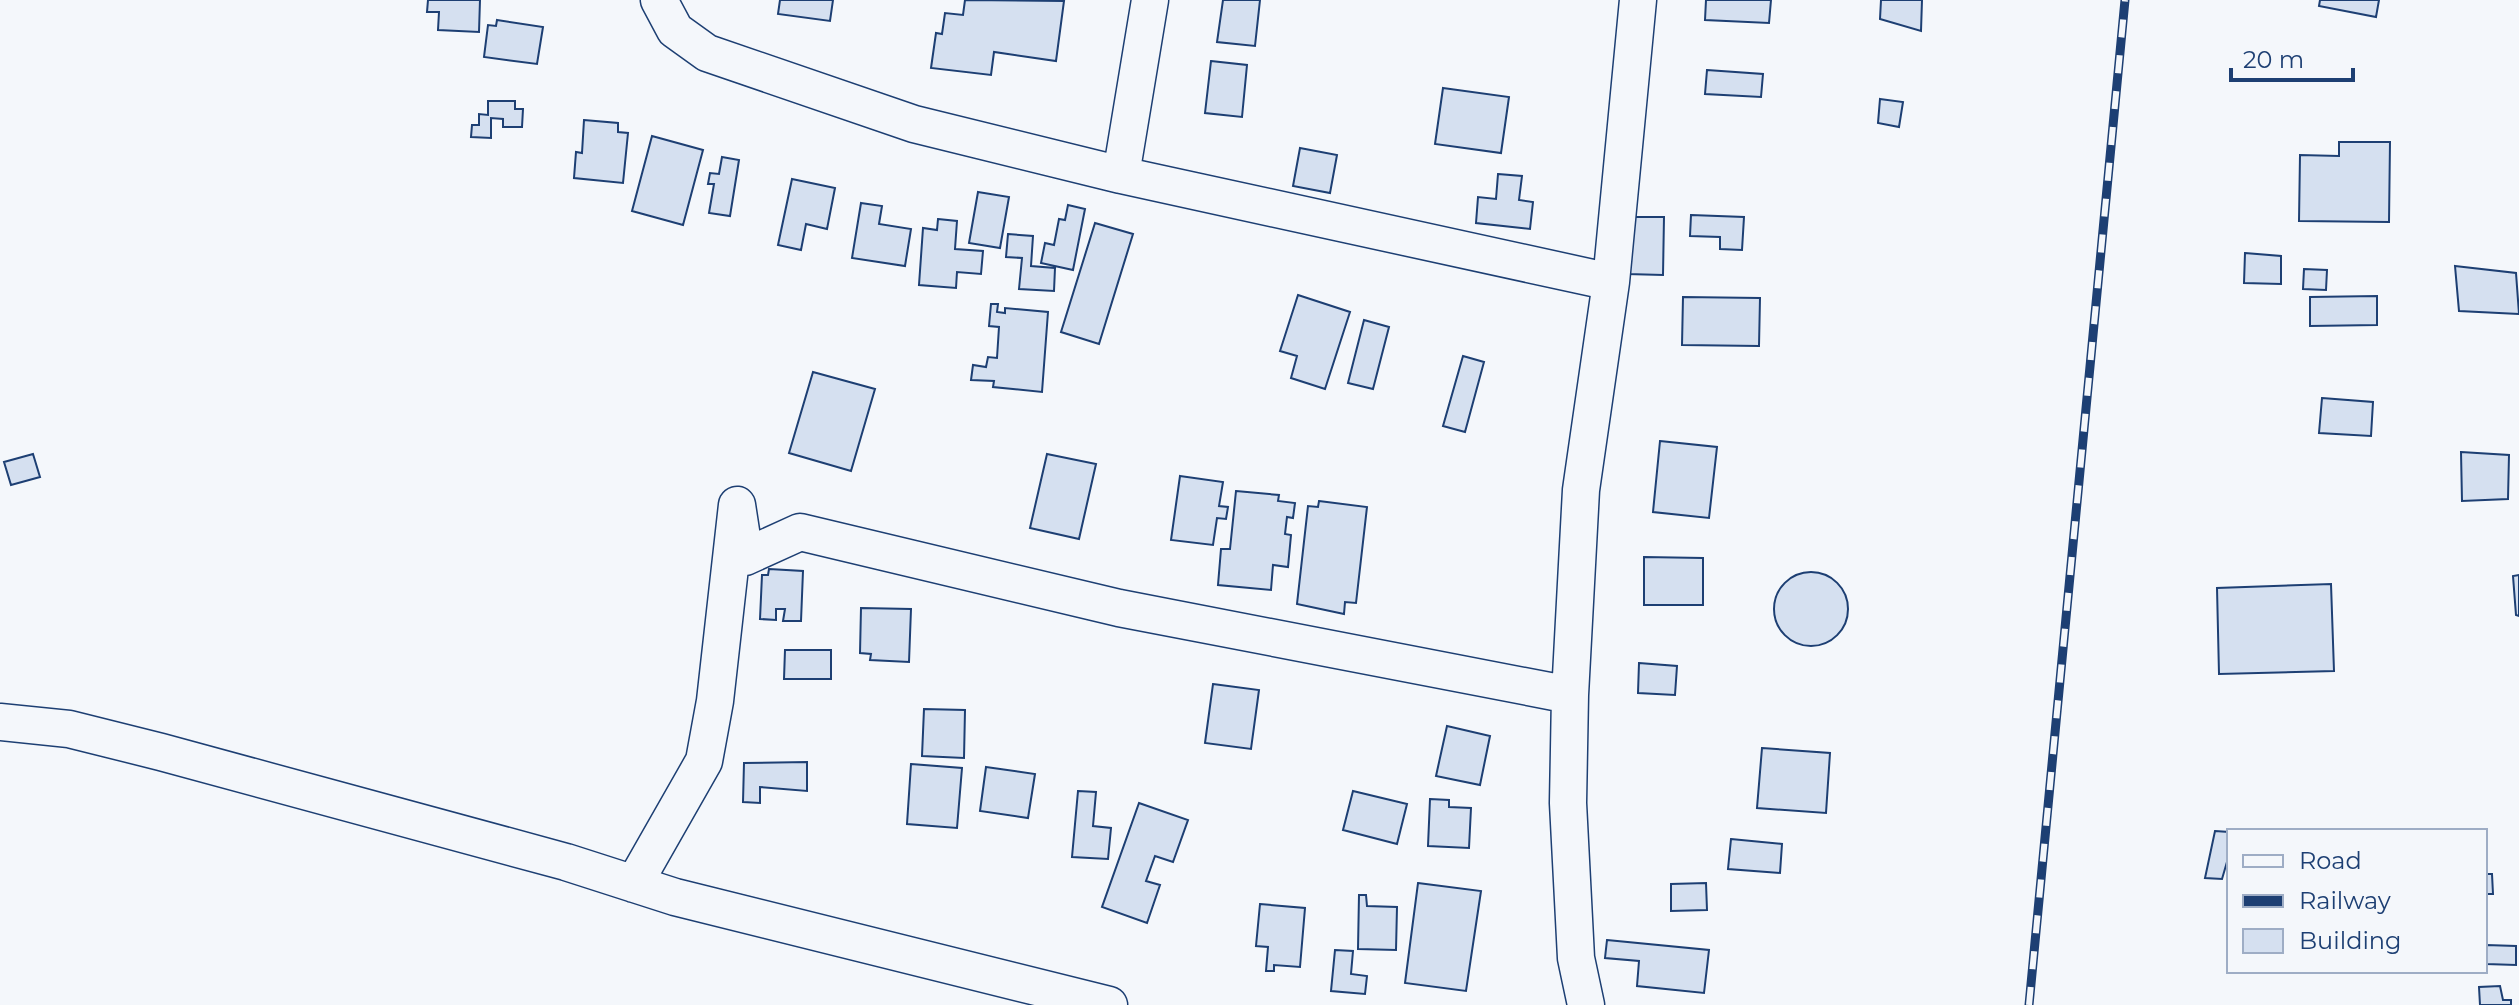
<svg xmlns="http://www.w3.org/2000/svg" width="2519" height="1005" font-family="Montserrat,sans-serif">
<rect width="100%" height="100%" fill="#f4f7fb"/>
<path fill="#d5e0f0" stroke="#1d3f73" stroke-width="2" d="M428,0h52l-1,32 -41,-2 1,-18h-12z
M780,0h53l-3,21 -52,-7z
M965,0l99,1 -8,60 -62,-9 -3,23 -60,-7 5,-35 6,1 3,-21 18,2z
M1223,0h37l-5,46 -38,-4z
M1706,0h65l-2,23 -64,-3z
M1881,0h41l-1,31 -41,-12z
M2320,0h59l-3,17 -57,-11z
M497,20l46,7 -6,37 -53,-7 4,-32 8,1z
M1211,61l36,4 -5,52 -37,-4z
M1707,70l56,4 -2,23 -56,-3z
M1443,88l66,9 -8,56 -66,-9z
M1880,99l23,3 -4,25 -21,-4z
M488,101h27v8h8l-1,18h-19v-8l-12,-1v20l-20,-1 1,-12h7v-11l9,1z
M584,120l34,3v9l10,1 -5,50 -49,-5 2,-26 6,1z
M652,136l51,14 -20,75 -51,-14z
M2339,142h51l-1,80 -90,-1 1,-66 39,1z
M1300,148l37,7 -7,38 -37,-7z
M722,157l17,3 -9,56 -21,-3 5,-29h-6l2,-11 9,1z
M1498,174l24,2 -3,24 14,2 -3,27 -54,-6 2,-26 18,2z
M792,179l43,9 -8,41 -21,-5 -5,26 -23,-5z
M978,192l31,5 -9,51 -31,-5z
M861,203l21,3 -3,18 32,5 -6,37 -53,-8z
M1068,205l17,4 -12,61 -32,-7 4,-20 9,2 5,-26 6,1z
M1691,215l53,2 -2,33 -22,-1v-12l-30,-1z
M1628,217h36l-1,58 -36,-1z
M938,219l19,2 -2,28 28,2 -2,23 -24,-2 -1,16 -37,-3 4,-57 14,2z
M1095,223l38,11 -34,110 -38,-12z
M1008,234l25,2 -2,30 24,2 -1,23 -35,-2 3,-31 -16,-1z
M2245,253l36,3v28l-37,-1z
M2455,266l61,7 3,41 -60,-3z
M2304,269l23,1 -1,20 -23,-1z
M1298,295l52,17 -25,77 -34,-11 6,-22 -17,-5z
M2377,296v29l-67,1v-29z
M1683,297l77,1 -1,48 -77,-1z
M991,304h7l-1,8 8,1v-5l43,4 -6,80 -49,-5 1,-6 -23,-1 2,-15 13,2 2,-10 9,1 2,-31 -10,-1z
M1364,320l25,7 -16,62 -25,-6z
M1463,356l21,6 -19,70 -22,-6z
M813,372l62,17 -24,82 -62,-18z
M2322,398l51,4 -2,34 -52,-3z
M1660,441l57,6 -8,71 -56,-6z
M2461,452l48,3 -1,44 -46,2z
M33,454l7,23 -29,8 -7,-23z
M1047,454l49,10 -17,75 -49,-11z
M1180,476l43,6 -4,24 9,1 -2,12 -9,-1 -4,27 -42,-5z
M1236,491l43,4 -1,6 17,2 -2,15 -6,-1 -2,17 6,1 -3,32 -15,-2 -2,25 -53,-5 3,-36h9z
M1319,501l48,6 -11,96 -11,-1 -1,12 -47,-10 11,-98 10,1z
M1644,557l59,1v47h-59z
M769,569l34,2 -2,50h-18l2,-12h-9v11l-16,-1 2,-44h6z
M1774 609a37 37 0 1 1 74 0a37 37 0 1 1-74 0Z
M2519,575v41l-3,-1 -3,-39z
M2331,584l3,87 -115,3 -2,-86z
M861,608l50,1 -2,53 -39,-2 1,-6 -11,-1z
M785,650h46v29h-47z
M1639,663l38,3 -2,29 -37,-2z
M1213,684l46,6 -8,59 -46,-6z
M924,709l41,1 -1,48 -42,-2z
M1447,726l43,10 -10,49 -44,-9z
M1762,748l68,5 -4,60 -69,-5z
M807,762v29l-47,-4v16l-17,-1 1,-39z
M911,764l51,4 -5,60 -50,-4z
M986,767l49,7 -7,44 -48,-7z
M1078,791l18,1 -3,34 18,2 -3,31 -36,-2z
M1353,791l54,13 -10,40 -54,-14z
M1430,799l19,1v7l22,1 -2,40 -41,-2z
M1139,803l49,17 -15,42 -18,-6 -9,25 14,4 -13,38 -45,-16z
M2215,831l14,1v23l-7,24 -17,-1z
M1731,839l51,5 -2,29 -52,-4z
M2485,874h7l1,20h-8z
M1418,883l63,8 -15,100 -61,-8z
M1706,883l1,27 -36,1v-27z
M1359,895h7l1,11 30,1 -1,43 -38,-1z
M1260,904l45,4 -5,59 -26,-2v6h-8l2,-24 -12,-1z
M1607,940l102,10 -5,43 -67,-7 2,-25 -34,-3z
M2486,945l30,1v19l-30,-1z
M1335,950l18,1 -2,23 16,2 -2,18 -34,-3z
M2500,986l3,14h8v5h-31l-1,-18z"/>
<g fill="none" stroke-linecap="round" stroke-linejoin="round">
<g stroke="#1d3f73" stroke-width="39">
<path id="minor" d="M659,0l16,30 32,23 207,71 207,51 490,107
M1121,175l29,-175
M0,722l69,7 92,23 405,110 109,35 434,108
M634,884l70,-123 11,-60 22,-196 8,52 55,-25 319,76 451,87
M1586,1005l-10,-47 -8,-155 2,-108 11,-205 30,-208 27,-282"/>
</g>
<use href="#minor" stroke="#f4f7fb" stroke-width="36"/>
<g stroke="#1d3f73" stroke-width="9">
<path id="rail" d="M2029,1005l96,-1005"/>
</g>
<use href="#rail" stroke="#f4f7fb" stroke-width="6" stroke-dasharray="18" stroke-linecap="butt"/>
</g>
<rect x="2227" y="829" width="260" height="144" fill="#f4f7fb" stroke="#9eadc5" stroke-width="2"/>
<rect x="2243" y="855" width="40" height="12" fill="#f4f7fb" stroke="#9eadc5" stroke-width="2"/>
<text x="2299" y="869" font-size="24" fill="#1d3f73">Road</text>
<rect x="2243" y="895" width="40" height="12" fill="#1d3f73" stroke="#9eadc5" stroke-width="2"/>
<text x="2299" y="909" font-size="24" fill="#1d3f73">Railway</text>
<rect x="2243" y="929" width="40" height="24" fill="#d5e0f0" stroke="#9eadc5" stroke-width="2"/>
<text x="2299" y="949" font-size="24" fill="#1d3f73">Building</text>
<path d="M2231 68v12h122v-12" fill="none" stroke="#1d3f73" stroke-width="4"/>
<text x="2243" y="68" font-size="24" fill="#1d3f73" stroke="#f4f7fb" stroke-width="6" paint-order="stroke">20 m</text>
</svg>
